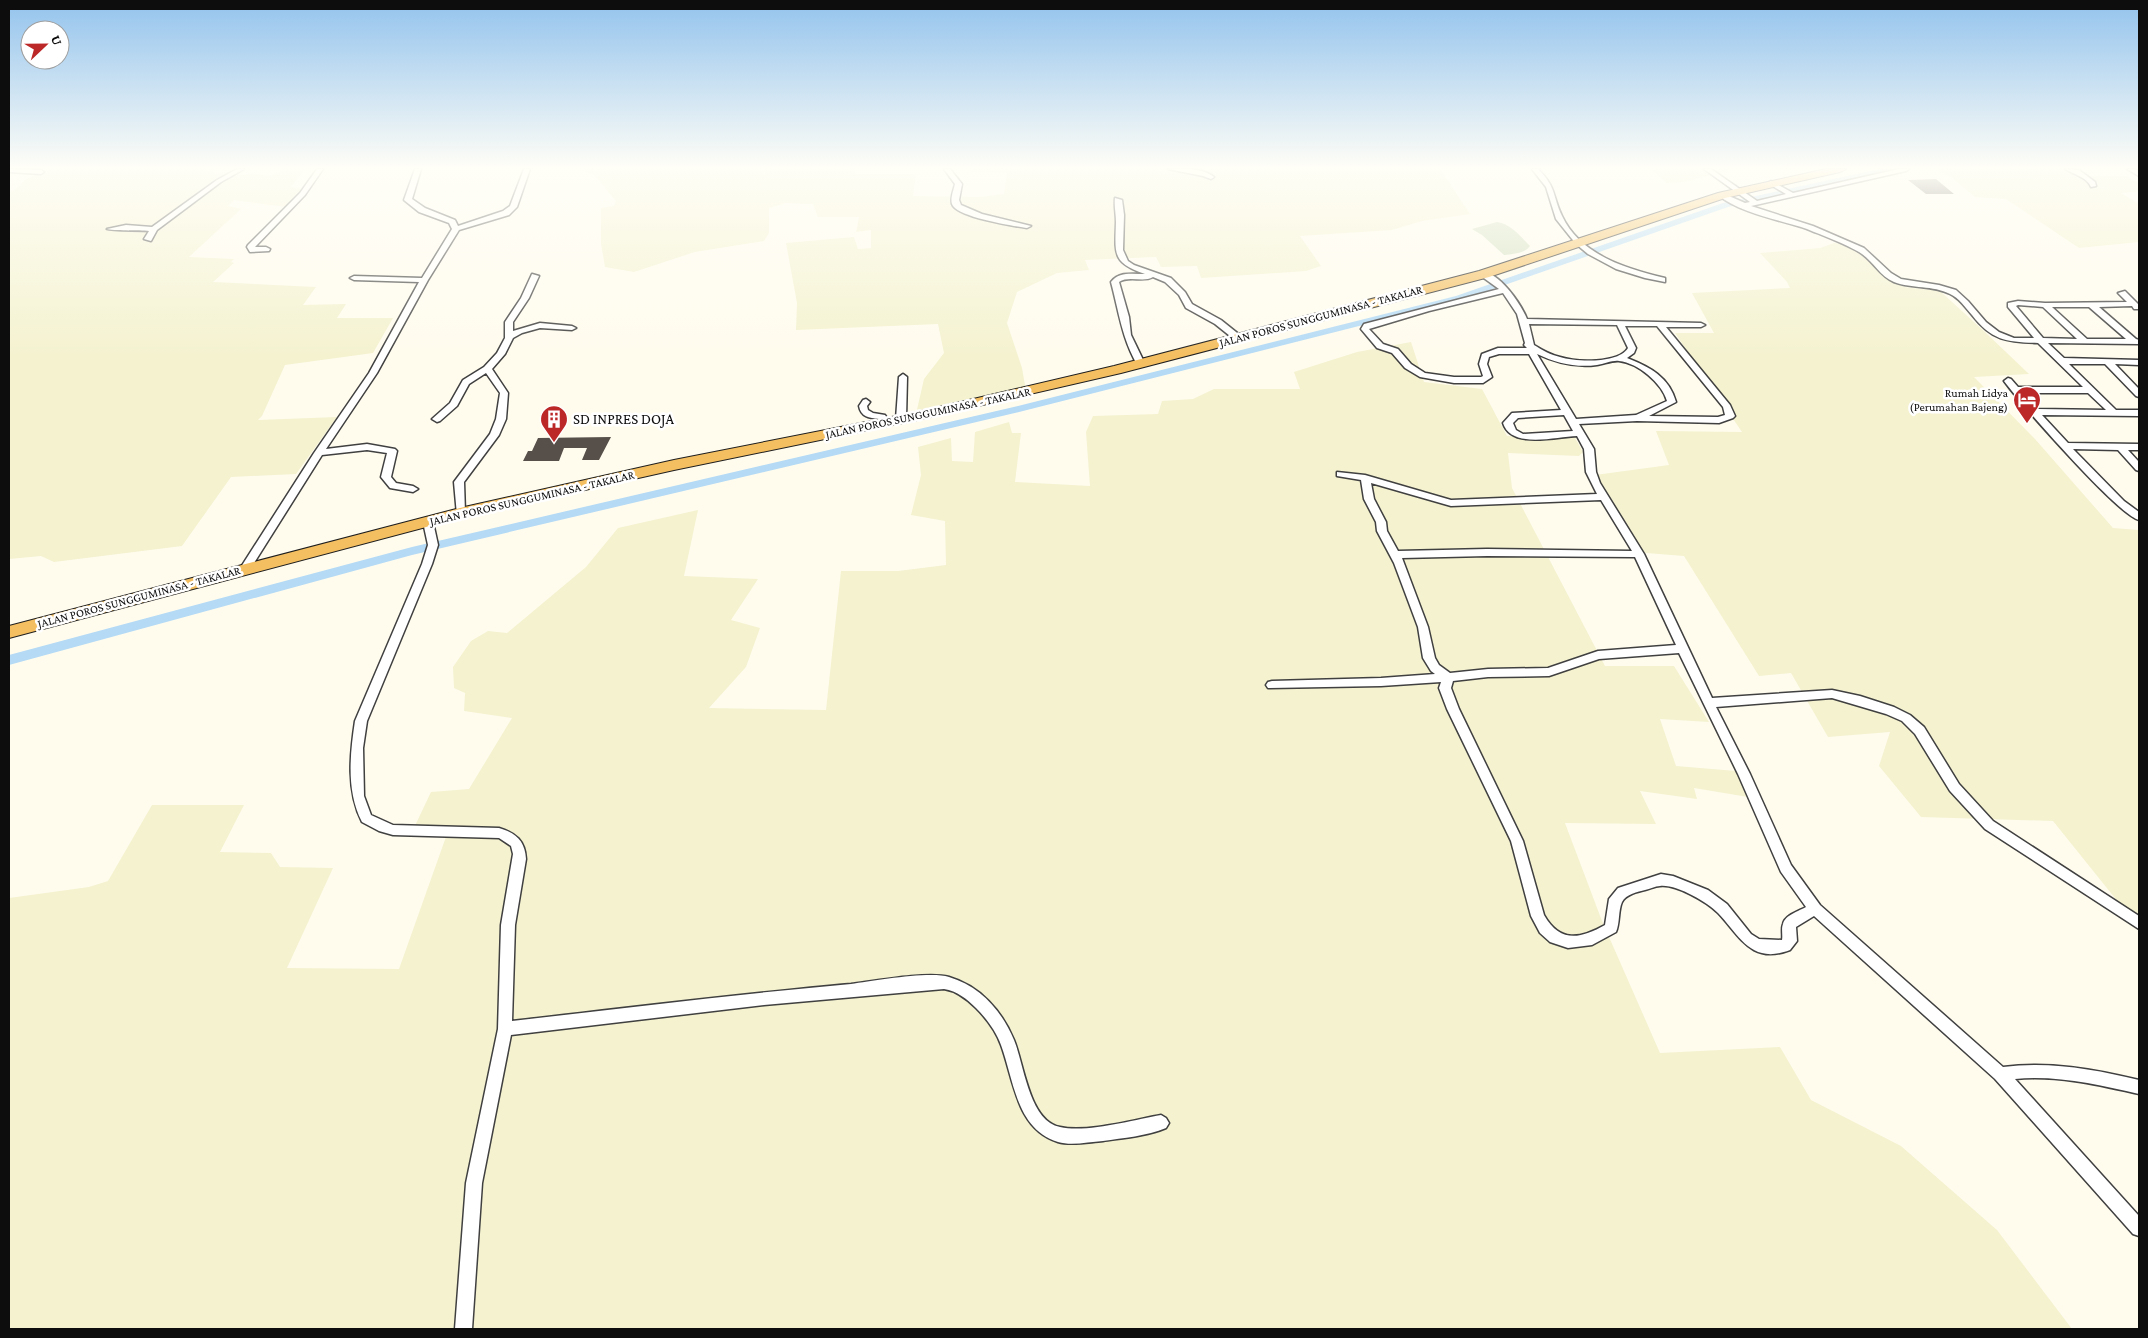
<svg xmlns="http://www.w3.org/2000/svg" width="2148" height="1338" font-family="'Crimson Pro',serif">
<rect width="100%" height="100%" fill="#fffcee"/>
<path fill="#f4f2cf" d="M49,169h166l-2,4 31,2 7,-2 17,3 20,-7h17l-14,18 15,3 -19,17 -53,-7 -6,6 13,3 -52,48 45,2 -3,3 3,1 -21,19 103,5 -13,18 43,-1 -9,14h56l-20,35 -88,12 -23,51 -4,4 79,-3 -41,57 -65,3 -49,69 -128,16 -13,-6 -32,3v-368l6,-1 10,-10z
M577,169h180l2,2 11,-2h84l2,5h60l-3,22 65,1 26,-3 3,-21 -36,-1 1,-3h468l30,45 -48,7 -30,9 -92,6 21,30 -15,5 -105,7 -4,-12 -36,1 -5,-10 -71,3 4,10 -32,3 -40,19 -10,31 15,45 4,23 -110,23 8,-35 20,-26 -6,-29 -142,6 1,-27 -11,-60 68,-6 4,12 13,-1v-18l-15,2 3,-15h-41l-5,-13 -28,-1 -16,5v25l-5,8 -69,11 -61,20 -29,-5 -4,-23v-36l13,-2 2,-5 -22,-26z
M1650,169h85l-51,13 -17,1z
M1934,169h132l15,7h46l12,8v7l-18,2 18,11v38l-60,6 -73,-49 -31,-2 -24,-20z
M1834,243l22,3 48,41 36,4 46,42 43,41 -55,3 61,62 78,89 26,2v398l-86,-107 -132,-4 -42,-51 11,-34 -62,5 -37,-64 -32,3 -75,-120 -50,-4 -39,-77 74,-10 -13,-34 86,1 -67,-99h39l-22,-40 98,-5 -3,-6 -27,-29 60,-5z
M1411,342l13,40 58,7 25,47h67l9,16 -4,4 -71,-3 4,35 93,178h69l35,56 -49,-3 16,47 60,5 12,26 -54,-9 3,11 -57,-8 16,33 -91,-1 37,98 58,132 120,-6 31,53 90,46 96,84 75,99h-2063v-431l80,-11 19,-6 44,-76h92l-24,47 51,1 9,14 53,1 -46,100 112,1 48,-135 -35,-2 19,-40 38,-3 43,-71 -48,-7 1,-18 -11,-5 -1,-21 18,-26 17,-10 19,2 79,-66 32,-39 80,-18 -14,66 74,3 -27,41 29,8 -14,39 -37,41 117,2 15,-139h57l48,-6 -1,-44 -34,-6 10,-40 -3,-28 33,-9 1,23 21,1 2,-30 34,-10 3,11h9l-6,49 75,4 -4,-54 7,-16 65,-2 4,-13 31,-2 21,-10h86l-6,-17 63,-20z"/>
<path fill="#d4e0c0" d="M1497,222c14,2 23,14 33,24 -6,8 -17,8 -26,9l-22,-20 -10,-6z"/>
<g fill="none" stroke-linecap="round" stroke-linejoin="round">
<path fill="#b4daf5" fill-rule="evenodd" d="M1880,169h14l-166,38 -266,93 -439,111 -611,144 -403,110v-10l403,-108 610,-142 434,-109 267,-93z"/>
</g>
<path fill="#564f4a" d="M1936,179l18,15h-28l-18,-14z
M611,437l-12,23h-17l5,-12h-23l-5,13h-36l5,-10h4l6,-13z"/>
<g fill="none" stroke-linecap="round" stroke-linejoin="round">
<g stroke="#404040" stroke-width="3">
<path id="minor" d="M9,169l32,1 3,2 -3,2 -32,-2z
M237,169h7l-23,13 -64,48 -6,11 -7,-2 5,-8c-8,-1 -38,0 -42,-2l19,-4 26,2 65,-47z
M317,169h6l-18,26 -50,52h11l4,2 -1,2 -19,1 -3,-5 1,-2 52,-52z
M415,169h6l-9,30 13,9 30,12 3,6 45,-15 7,-5 14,-37h6l-13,38 -8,8 -50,15 -31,50 -51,93 -51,76 41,-5 28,5 2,2 -6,26 5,6 17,3 5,3 -5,3 -23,-4 -9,-11 6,-24 -20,-3 -45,5 -73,116h-8l-1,-2 1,-2 73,-114 55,-80 50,-91 -65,-2 -4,-2 4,-2 68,2 30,-49 -3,-6 -30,-11 -15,-12z
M944,169h6l12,15 -3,16 2,5 21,9 49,12 -4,2c-14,-2 -71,-11 -75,-24 -2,-6 2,-15 3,-20z
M1168,169c13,-1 35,-1 46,8l-3,2 -8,-3z
M1532,169h6c19,19 14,26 24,47 18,39 65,53 103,62v4l-20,-4 -29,-9 -28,-15 -12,-10 -20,-25 -10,-32z
M1704,169h7l46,32 29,-7 -17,-10v-2l2,-1 22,12 106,-24h10l-3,2 -155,35 62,20 51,22 27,25 10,6 38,6 17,5 12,11 18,21 13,10 15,6h20l-26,-31v-4l10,-2 27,2 82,-1 -9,-9 7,-2 14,14v4h-5l-2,-3 -33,1 37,32 3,1v4l-91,-1 16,15 75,2v5l-24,-1 24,25v8l-3,-1 -31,-32h-36l47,46h23v6l-97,-1 26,28 71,1v6h-11l11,12v9l-3,-1 -18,-20 -45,-1 51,52 15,11v8c-21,-5 -118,-116 -135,-139l4,-3 3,1 7,8h65l-45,-44c-31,-1 -46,-2 -66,-28 -7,-8 -13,-17 -22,-21 -17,-9 -38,-5 -56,-12 -15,-6 -21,-22 -35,-30 -16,-9 -35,-16 -52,-23 -27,-9 -67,-16 -89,-34l4,-2 23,10 5,-1zM2018,305l25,2 34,32 -34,-1 -27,-32zM2052,307h37l37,32h-39zM2023,393h65l18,17 -68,-1z
M2065,169l14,1 16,12 1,4 -5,1c-4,-10 -18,-13 -26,-18z
M2127,169h7l5,2v5z
M1115,198l7,2 2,15 -1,35 5,11 6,4 37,13 14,14 7,12 29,16 20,16v4h-6l-20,-16 -29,-16 -7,-13 -14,-13 -12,-5c-10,6 -24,-2 -34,5l10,35 2,18 14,29 -1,2h-6c-16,-27 -19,-54 -27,-84 8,-11 22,-8 34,-8 -33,-11 -30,-20 -29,-52 0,-8 -2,-16 -1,-24z
M1481,272c18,-1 40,32 46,47l174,4 4,2 -4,2h-35l64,78 5,11 -2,2 -14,5 -82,-2 -58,3 15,25 2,23 4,11 44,71 68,144 120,-8 28,6 34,11 16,8 14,12 35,57 34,37 146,95v13l-154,-100 -35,-38 -35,-57 -13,-13 -16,-7 -54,-16 -116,9 34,67 41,91 29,40 183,162c46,-6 91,2 136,13v14c-40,-9 -82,-19 -124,-15l124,137v20l-6,-2 -138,-155 -181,-163 -18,11 1,14 -7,9c-39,15 -50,-14 -72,-37 -11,-11 -42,-29 -58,-27 -5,0 -10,3 -15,4 -7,2 -19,4 -23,12 -4,9 -2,21 -6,30l-24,13 -24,3 -18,-6 -10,-9 -9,-17 -20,-75 -64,-132 -8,-21 2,-6 -60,4 -113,2 -2,-3 2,-3 4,-1 109,-3 54,-4 -4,-3 -8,-13 -5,-31 -24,-64 -17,-32 -1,-9 -12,-23 -3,-19 -24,-4v-4l28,3 86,25 146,-6 -11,-22 -2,-23 -7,-13c-22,1 -66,13 -74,-13l9,-10 49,-3 -32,-56h-30l-10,3 -2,7 5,13 -9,6h-29l-34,-6 -15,-9 -13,-15 -15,-5 -16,-19 3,-5 135,-35 -18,-13zM1503,293l14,21 8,29 -1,2 3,3h-29l-16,6 -3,10 4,12 -2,1h-27l-29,-4 -14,-9 -13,-15 -15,-5 -14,-15 60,-18zM1529,324l88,1 11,23c-10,16 -52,14 -68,9 -9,-2 -18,-7 -26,-12zM1625,326h32l66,81 2,8 -7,2 -69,-1 27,-14c-7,-25 -26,-35 -49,-44l7,-5 2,-5zM1537,354c19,9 39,14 60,11 7,-1 16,-5 22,-4 19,2 43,22 48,40l-31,14 -60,4zM1564,415l9,16 -50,3 -7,-4 -3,-7 5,-5zM1371,483l80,23 150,-6 31,51 -145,-2 -89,2 -11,-20 -1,-9 -12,-23zM1487,556l148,1 41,88 -78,6 -50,17 -60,1 -38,4 -11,-8 -4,-7 -7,-31 -26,-69zM1679,653l59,121 43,98 25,35c-7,4 -21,8 -23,17 -2,5 0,11 -1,16l-23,-1 -8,-5 -24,-30 -19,-14 -35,-14 -12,-2 -43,14 -9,11 -4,26c-25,14 -45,18 -61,-10l-21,-74 -64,-132 -8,-21 2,-7 35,-4 61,-1 50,-17z
M532,274l7,2 -10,22 -16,24v9l27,-8 32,3 4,2 -4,2 -32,-2 -18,5 -9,5 -8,16 -13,15 16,24 -2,26 -7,16 -35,47 1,31 -2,2h-6l-3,-33 36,-48 6,-15 4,-26 -14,-20 -17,11 -12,22 -17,15 -3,1 -5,-3 18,-16 13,-23 21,-13 13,-14 8,-15v-16l16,-24z
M903,374l4,3 -1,42 -5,3 -5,-3 3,-42z
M866,399l4,3 -3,4 1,4 5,3 12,2 5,7 -2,2h-6l-3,-5c-10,-1 -18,-2 -20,-13l4,-6z
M428,519l5,3 5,23 -6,19 -65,157 -4,27 1,48 7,19 22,10 106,3c17,5 26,13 27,31l-11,66 -3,96c113,-13 226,-27 339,-37 23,-3 78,-13 98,-7 31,9 53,34 65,63 10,24 15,81 46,87 27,6 73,-7 101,-12l5,3 3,5 -3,5c-19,8 -43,10 -63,13 -14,1 -32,5 -45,1 -42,-13 -44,-62 -57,-97 -5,-14 -15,-27 -25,-37 -9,-9 -19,-17 -32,-19l-180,16 -253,30 -29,148 -10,146h-17l11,-146 32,-154 3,-104 12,-71 -2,-8 -12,-8 -106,-3 -14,-4 -17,-9c-16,-31 -12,-68 -7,-101l67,-157 6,-19 -5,-23z"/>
</g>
<g stroke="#1e1e1e" stroke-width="2">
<path id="trunk" d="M1826,169h20l-6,3 -115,26 -236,79 -368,96 -199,46 -248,51 -214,48 -451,120v-12l451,-118 214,-48 248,-49 192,-45 365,-95 239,-78z"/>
</g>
<use href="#minor" fill="#fff" fill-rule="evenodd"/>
<use href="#trunk" fill="#f4bf60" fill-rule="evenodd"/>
</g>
<linearGradient id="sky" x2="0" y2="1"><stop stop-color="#93c3ed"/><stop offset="0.47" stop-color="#fffef7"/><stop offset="1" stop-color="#fffef7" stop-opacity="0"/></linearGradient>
<rect width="2148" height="356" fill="url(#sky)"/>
<defs>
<g id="hotel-pin" transform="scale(1.4375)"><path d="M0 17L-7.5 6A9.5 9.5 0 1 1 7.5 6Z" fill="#bc2728" stroke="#fff"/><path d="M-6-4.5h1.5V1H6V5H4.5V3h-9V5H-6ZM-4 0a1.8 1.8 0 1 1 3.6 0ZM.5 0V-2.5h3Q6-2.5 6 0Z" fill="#fff"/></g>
<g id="building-pin" transform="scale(1.4375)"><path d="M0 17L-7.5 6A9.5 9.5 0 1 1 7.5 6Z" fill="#bc2728" stroke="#fff"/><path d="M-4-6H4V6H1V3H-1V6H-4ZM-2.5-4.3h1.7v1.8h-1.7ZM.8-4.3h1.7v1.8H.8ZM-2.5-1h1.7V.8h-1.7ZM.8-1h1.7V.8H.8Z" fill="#fff"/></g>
</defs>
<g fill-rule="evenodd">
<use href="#hotel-pin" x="2027" y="400"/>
<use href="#building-pin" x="554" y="419"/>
</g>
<g text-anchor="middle" stroke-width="5" stroke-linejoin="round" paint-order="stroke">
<g font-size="12" fill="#0d0d0d" stroke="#fff">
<text transform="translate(1321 316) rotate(-15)" y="4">JALAN POROS SUNGGUMINASA - TAKALAR</text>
<text transform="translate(928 413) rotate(-12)" y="4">JALAN POROS SUNGGUMINASA - TAKALAR</text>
<text transform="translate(532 498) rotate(-13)" y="4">JALAN POROS SUNGGUMINASA - TAKALAR</text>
<text transform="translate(139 597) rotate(-15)" y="4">JALAN POROS SUNGGUMINASA - TAKALAR</text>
</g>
<g font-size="12" fill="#0d0d0d" stroke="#fff" text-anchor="end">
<text x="2008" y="397">Rumah Lidya<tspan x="2008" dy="14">(Perumahan Bajeng)</tspan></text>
</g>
<g font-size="15" fill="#0d0d0d" stroke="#fff" text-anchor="start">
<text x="573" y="424">SD INPRES DOJA</text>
</g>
</g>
<rect width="2148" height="1338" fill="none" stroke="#0d0d0d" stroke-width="20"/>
<g transform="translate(45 45) rotate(68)"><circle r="24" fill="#ffffff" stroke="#9e9e9e"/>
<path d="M0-4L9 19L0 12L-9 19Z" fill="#bc2728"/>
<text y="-8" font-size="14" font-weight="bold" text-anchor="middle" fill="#0d0d0d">U</text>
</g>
</svg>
